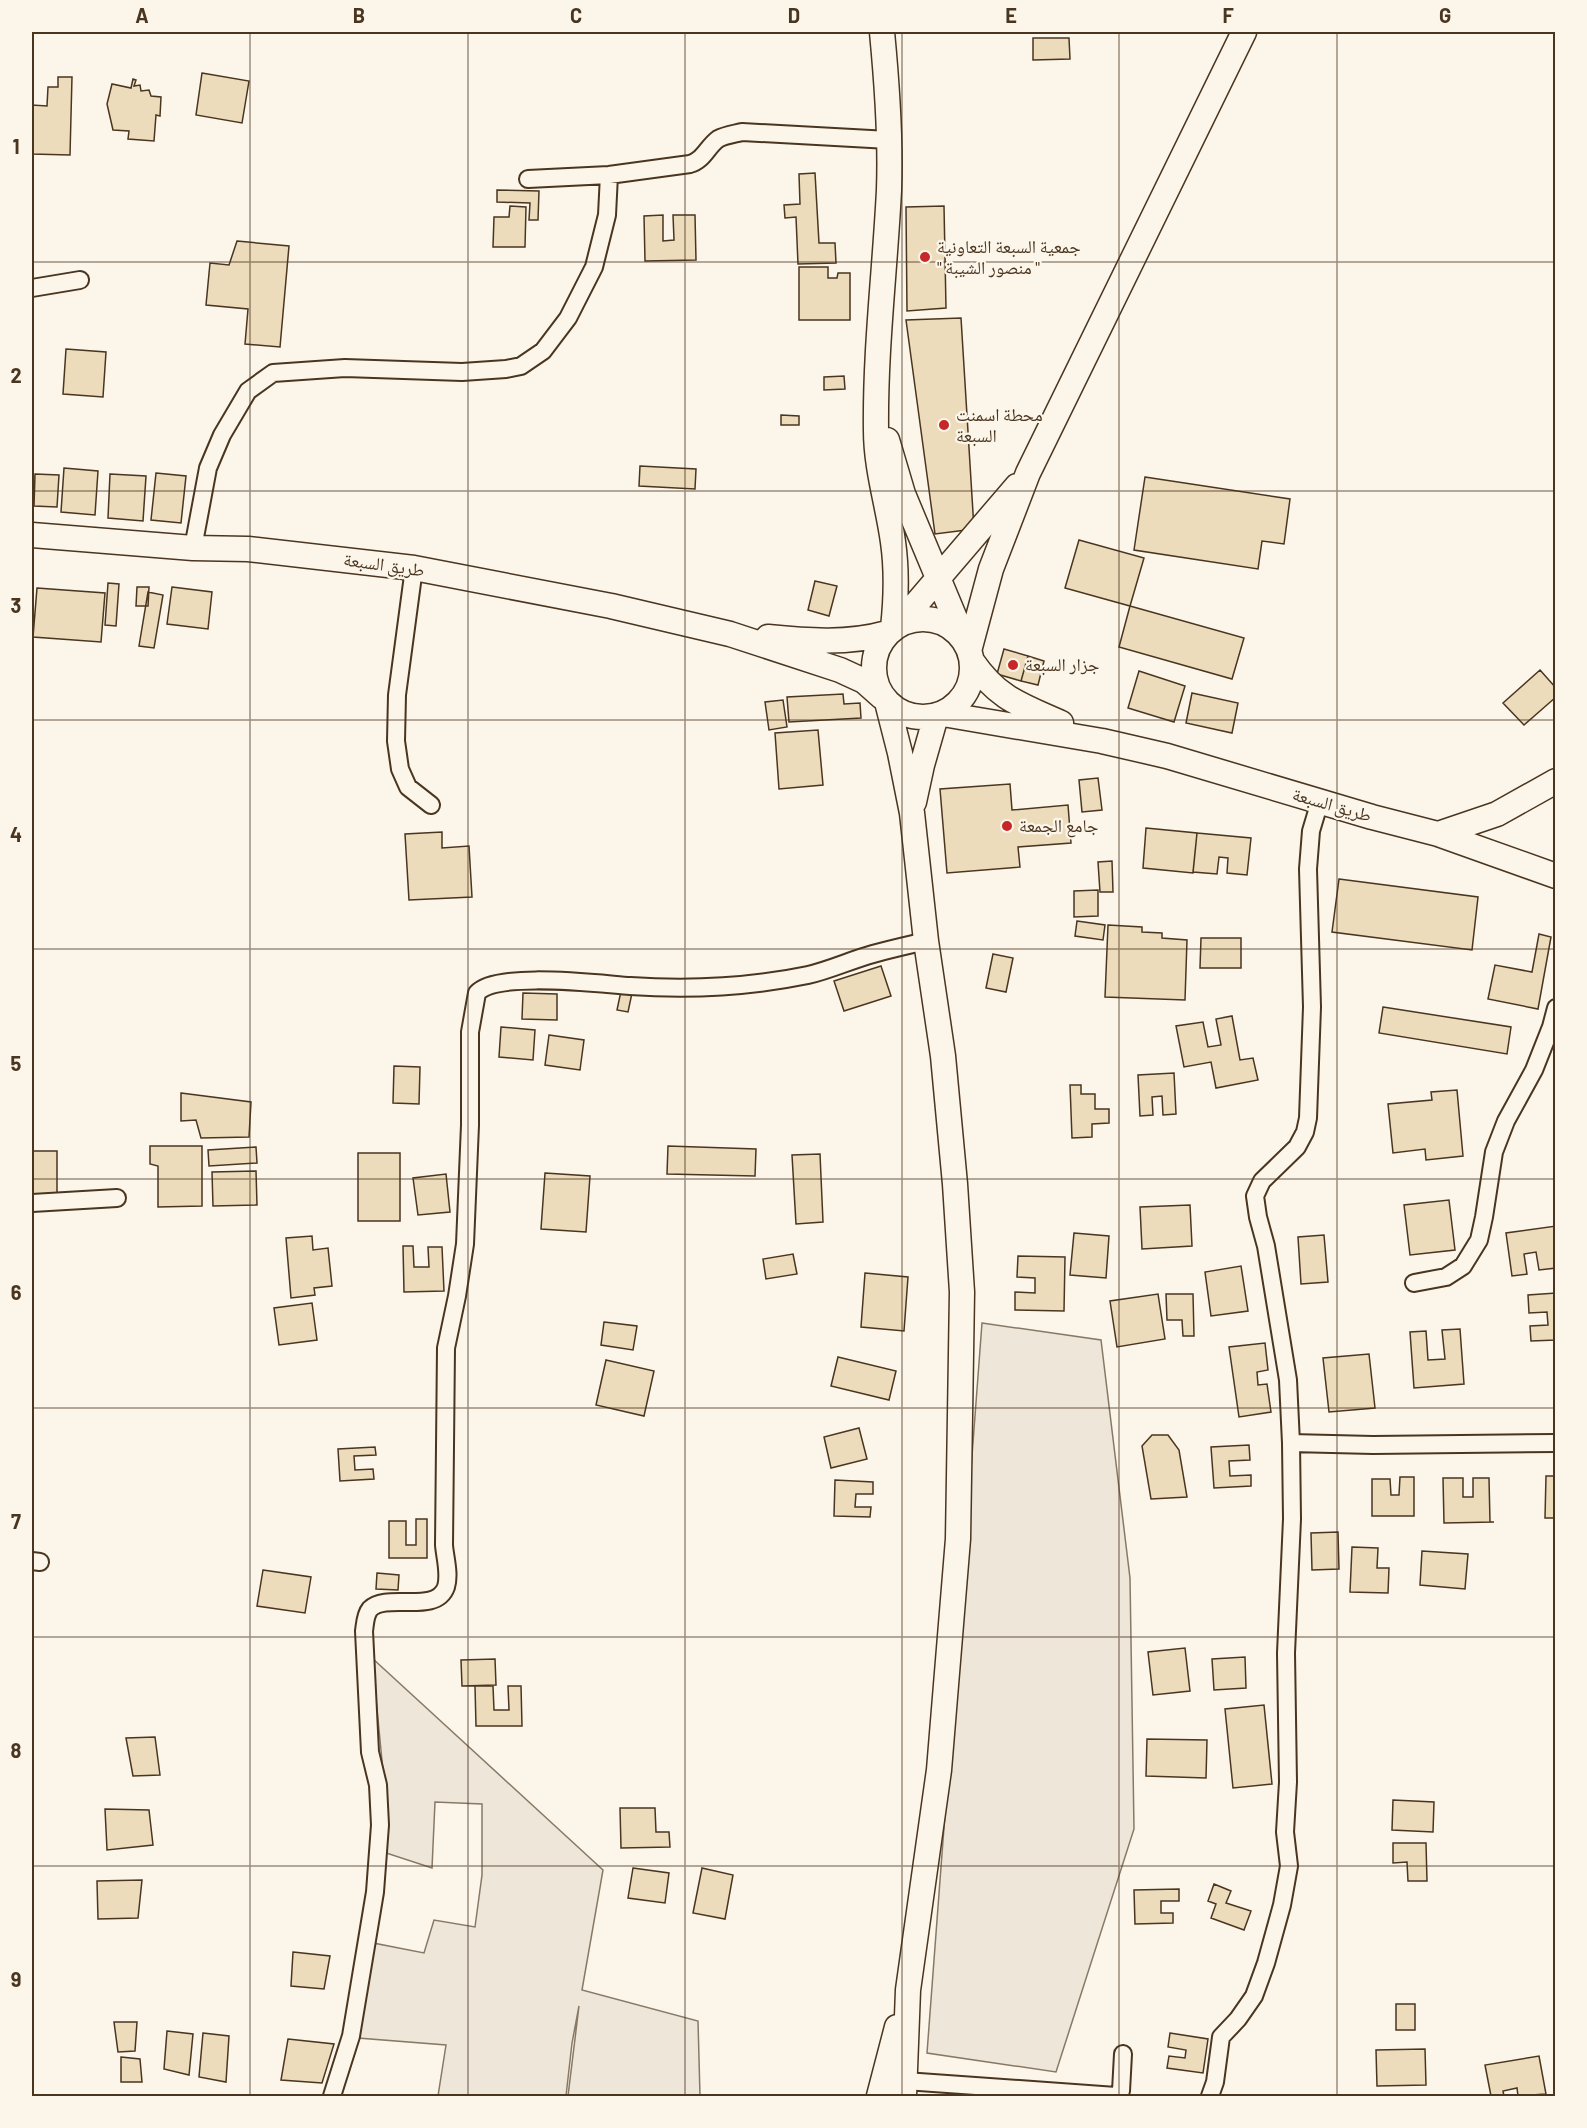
<svg xmlns="http://www.w3.org/2000/svg" width="1587" height="2128" font-family="Barlow,'Noto Naskh Arabic',sans-serif">
<rect width="100%" height="100%" fill="#fbf6e9"/>
<path fill="#ede6d9" stroke="#887966" stroke-width="1.5" d="M982,1323l119,17 29,238 4,251 -78,243 -129,-19z
M372,1658l231,212 -21,120 116,31 2,75h-132l11,-90 -7,37 -6,53h-128l8,-51 -88,-7 15,-95 51,10 10,-33 41,7 7,-52v-71l-47,-2 -3,66 -55,-18 6,-79z"/>
<path fill="#ecdcbc" stroke="#4a3520" stroke-width="1.5" d="M1033,38h36l1,21 -37,1z
M202,73l47,8 -7,42 -46,-8z
M58,77h14l-2,78 -38,-1v-49l15,1 1,-19h10z
M133,79l3,1 -2,6 6,-1 1,6 8,-1 2,6 10,1 -1,19 -4,-1 -2,26 -26,-2 1,-8 -16,-1 -6,-26 5,-20 19,4z
M815,173l4,70h16l1,20 -38,1 -2,-47 -11,1 -1,-13 16,-1 -1,-30z
M497,190l42,1 -1,29h-9l1,-17 -33,-1z
M510,206l16,1 -1,40h-32l1,-30h15z
M944,206l2,102 -39,3 -1,-104z
M663,215v26l11,-1 -1,-25h22l1,45 -51,1 -1,-45z
M237,241l52,5 -9,101 -35,-3 3,-35 -42,-4 4,-42 19,2z
M799,267h29v11h9l1,-5h12v47h-51z
M961,318l13,211 -39,5 -29,-214z
M66,349l40,3 -3,45 -40,-3z
M844,376l1,13 -21,1v-13z
M781,415l18,1v9h-18z
M640,466l56,3 -1,20 -56,-3z
M64,468l34,3 -3,44 -34,-3z
M156,473l30,3 -5,47 -30,-3z
M35,474l24,1 -2,32 -23,-1z
M110,474l36,2 -3,45 -35,-3z
M1145,477l145,22 -6,45 -22,-3 -4,28 -124,-19z
M1079,540l65,18 -14,48 -65,-18z
M815,581l22,5 -8,30 -21,-6z
M108,583l11,1 -3,42 -11,-1z
M137,587h12l-1,19h-12z
M172,587l40,5 -4,37 -41,-5z
M37,588l68,5 -4,49 -68,-5z
M148,592l15,3 -9,53 -15,-2z
M1130,606l114,32 -12,41 -113,-32z
M1004,649l24,7 -7,25 -24,-7z
M1028,656l16,5 -6,24 -17,-4z
M1540,670l16,18v9l-32,28 -21,-22z
M1139,671l46,15 -11,36 -46,-14z
M1192,693l46,10 -6,30 -46,-10z
M843,694l1,10 16,-1 1,15 -72,4 -2,-25z
M783,700l4,27 -18,3 -4,-28z
M818,730l5,55 -44,4 -4,-56z
M1098,778l4,32 -20,2 -3,-32z
M1010,784l2,26 56,-5 3,38 -53,4 2,20 -73,6 -7,-84z
M1146,828l51,5 -4,40 -50,-5z
M442,832v16l27,-2 3,51 -63,3 -4,-66z
M1197,833l54,5 -4,37 -20,-2 1,-15 -9,-1 -2,17 -24,-2z
M1112,861l1,31h-13l-2,-30z
M1339,879l139,18 -6,53 -140,-18z
M1098,890v26l-24,1v-26z
M1077,921l28,4 -2,15 -28,-4z
M1108,925l34,2v5l20,1v5l25,2 -2,60 -80,-3z
M1539,934l12,3 -13,72 -50,-10 7,-34 37,7z
M1201,938h40v30h-41z
M993,954l20,4 -7,34 -20,-4z
M881,966l10,30 -47,15 -10,-30z
M621,991l11,2 -4,19 -11,-2z
M523,993l34,1v26l-35,-1z
M1383,1007l128,20 -4,27 -128,-21z
M1232,1016l8,44 13,-2 5,22 -42,8 -5,-26 -27,5 -8,-41 27,-4 5,25 13,-2 -5,-26z
M501,1027l34,3 -2,30 -34,-3z
M549,1035l35,5 -4,30 -35,-5z
M394,1066l26,1 -1,37 -26,-1z
M1174,1073l2,41 -13,1 -1,-19 -10,1 1,18 -13,1 -2,-41z
M1070,1085h11v9h14v15h14v14l-17,1v13l-20,1z
M1457,1090l6,66 -37,4 -1,-11 -32,4 -5,-49 44,-4 -1,-8z
M181,1093l70,9 -2,35 -48,1 -5,-18 -15,1z
M150,1146h52v60l-44,1v-41l-8,-2z
M668,1146l88,3 -1,27 -88,-2z
M256,1147l1,16 -48,3 -1,-16z
M32,1151h25v46l-25,1z
M358,1153h42v68h-42z
M820,1154l3,68 -27,2 -4,-69z
M256,1171l1,34 -44,1 -1,-34z
M545,1173l45,3 -4,56 -45,-3z
M446,1174l4,38 -32,3 -5,-37z
M1449,1200l6,50 -45,5 -6,-50z
M1190,1205l2,41 -50,3 -2,-42z
M1556,1226v42l-17,2 -3,-18 -12,2 3,20 -15,2 -6,-43z
M1074,1233l35,3 -3,42 -36,-3z
M1324,1235l4,47 -27,2 -3,-47z
M312,1236l1,14 15,-2 4,38 -18,2 1,7 -24,3 -5,-60z
M403,1246h10l1,21h15l-1,-20h14l2,44 -40,1z
M793,1254l4,20 -31,5 -3,-20z
M1018,1256l47,1 -1,54 -49,-1v-18l20,1v-15l-18,-1z
M1241,1266l7,45 -37,5 -6,-44z
M865,1273l43,4 -4,54 -43,-4z
M1556,1293v47l-25,1 -1,-15 18,-1 -1,-13 -18,1 -1,-18z
M1158,1294l7,45 -48,8 -7,-46z
M1166,1294h27l1,42h-11l-1,-16h-15z
M312,1303l5,37 -38,5 -5,-37z
M604,1322l33,4 -4,24 -32,-5z
M1460,1329l4,55 -50,4 -4,-56 16,-1 2,29 17,-1 -3,-29z
M1265,1343l3,27 -11,2 1,13 9,-1 4,28 -32,5 -10,-70z
M1369,1354l6,54 -46,4 -6,-54z
M838,1357l58,14 -7,29 -58,-14z
M606,1360l48,11 -10,45 -48,-11z
M859,1428l8,31 -36,9 -7,-31z
M1152,1435h16l11,15 8,47 -36,2 -9,-53z
M1249,1445l1,15 -21,1 1,15 21,-1v11l-37,2 -3,-41z
M375,1447l1,8 -22,1 1,14 18,-1 1,10 -34,2 -2,-32z
M1546,1476h10v42h-11z
M1400,1477h14v39h-42v-37h18l1,16h8z
M1443,1478h20v19h10v-19h16l1,44h4l-50,1z
M835,1480l38,2v12h-17l-1,13h16l-1,10 -36,-1z
M416,1519h11v39h-38v-37h17v24h10z
M1338,1532l1,37 -27,1 -1,-37z
M1352,1547l26,1 -1,20h12l-1,25 -38,-1z
M1422,1551l46,3 -3,35 -45,-4z
M263,1570l48,7 -6,36 -48,-7z
M377,1573l22,2 -1,15 -22,-1z
M1185,1648l5,43 -37,4 -5,-43z
M1245,1657l1,31 -32,2 -2,-31z
M495,1659l1,26 -34,1 -1,-26z
M475,1686h18l1,24h15l-1,-24h13l1,40h-46z
M1264,1705l8,79 -39,4 -8,-79z
M155,1737l5,38 -27,1 -7,-38z
M1147,1739l60,1 -1,38 -60,-2z
M1393,1800l41,2 -1,30 -41,-2z
M620,1808h35l1,24h13l1,15 -49,1z
M105,1809l44,1 4,35 -46,5z
M1393,1843h33l1,38h-19l-1,-19 -14,1z
M633,1868l36,5 -4,30 -37,-5z
M702,1868l31,7 -8,44 -32,-6z
M142,1880l-4,38 -40,1 -1,-38z
M1214,1884l17,7 -5,12 25,8 -7,19 -33,-12 5,-14 -8,-3z
M1179,1889v12h-18v12h12v10l-38,1 -1,-34z
M293,1952l37,4 -6,33 -33,-3z
M1396,2004h19v26h-19z
M114,2022h23l-2,29 -17,1z
M167,2031l26,3 -4,41 -25,-6z
M203,2033l26,3 -3,46 -27,-5z
M1170,2033l38,6 -5,34 -36,-5 2,-12 16,2 1,-8 -18,-3z
M288,2039l46,5 -12,39 -41,-3z
M1425,2049l1,36 -49,1 -1,-36z
M1539,2056l7,38 -28,2 -1,-8 -14,3 1,5h-13l-6,-31z
M121,2057l19,2 2,23h-21z"/>
<g fill="none" stroke-linecap="round" stroke-linejoin="round">
<g stroke="#4a3520" stroke-width="20">
<path id="street" d="M528,179l81,-4 81,-11c14,-4 17,-17 28,-25 7,-4 16,-5 24,-7l147,8
M32,288l48,-8
M193,548l15,-80 14,-33 26,-44 25,-18 72,-5 117,4 44,-3 15,-3 22,-15 25,-33 26,-51 13,-52 2,-40
M414,568l-17,127 -1,46 4,28 8,18 23,18
M32,1203l85,-5
M1414,1283l32,-6 17,-11 16,-26 5,-23 10,-65 12,-31 28,-51 17,-43 5,-19
M1291,1443l82,2 183,-2
M32,1561l8,1
M905,2081l211,15 5,-5 2,-37
M332,2096l19,-60 24,-144 5,-67 -2,-40 -8,-33 -6,-121c1,-6 1,-16 6,-22 17,-17 66,6 76,-22 4,-13 -1,-29 -2,-42l2,-197 11,-52 8,-52 5,-119v-93l7,-39c19,-22 123,-9 153,-7 58,4 120,1 178,-11 22,-5 43,-15 65,-21 18,-5 36,-9 53,-13
M1210,2096l5,-14 6,-45 17,-18 16,-23 12,-33 16,-58 7,-39 -4,-34 3,-50 -2,-129 6,-134 -1,-76 -3,-63 -22,-134 -8,-29 -3,-21 7,-15 35,-34 8,-15 3,-14 4,-111 -4,-138 3,-38 9,-30"/>
</g>
<g stroke="#4a3520" stroke-width="27">
<path id="secondary" d="M882,32c5,52 9,106 7,158 -4,80 -14,160 -13,240 0,39 12,75 17,112 4,28 3,59 0,86
M887,440l16,54 61,146
M32,535l161,13 55,1 166,19 197,38 119,28 110,36 24,11 18,16
M874 668a49 49 0 1 1 98 0a49 49 0 1 1-98 0Z
M899,624l118,-138
M768,637c39,4 81,7 119,-4
M969,651l22,-82 37,-96 216,-441
M972,661c26,38 49,44 89,62
M887,702l13,51 12,60 14,128 17,115 12,128 7,108 -4,247 -19,231 -31,220 -4,106
M943,714l159,27 65,15 205,61 66,17 118,42
M914,802l8,-37 14,-49
M1438,834l59,-20 59,-33
M879,2096l18,-69"/>
</g>
<use href="#street" stroke="#fbf6e9" stroke-width="16"/>
<use href="#secondary" stroke="#fbf6e9" stroke-width="24"/>
</g>
<path fill="none" stroke="#4a3520" stroke-width="1.5" stroke-opacity="0.55" d="M250,32v2064M468,32v2064M685,32v2064M902,32v2064M1119,32v2064M1337,32v2064M32,262h1524M32,491h1524M32,720h1524M32,949h1524M32,1179h1524M32,1408h1524M32,1637h1524M32,1866h1524"/>
<g fill="#c62828" stroke="#fbf6e9" stroke-width="2">
<circle cx="925" cy="257" r="6"/>
<circle cx="944" cy="425" r="6"/>
<circle cx="1013" cy="665" r="6"/>
<circle cx="1007" cy="826" r="6"/>
</g>
<g text-anchor="middle" stroke-width="4.5" stroke-linejoin="round" paint-order="stroke">
<g font-size="18" fill="#4a3520" stroke="#fbf6e9" text-anchor="start">
<text x="937" y="253">جمعية السبعة التعاونية<tspan x="937" dy="21">" منصور الشيبة "</tspan></text>
<text x="956" y="421">محطة اسمنت<tspan x="956" dy="21">السبعة</tspan></text>
<text x="1025" y="671">جزار السبعة</text>
<text x="1019" y="832">جامع الجمعة</text>
</g>
<g font-size="18" fill="#4a3520" stroke="#fbf6e9">
<text transform="translate(384 565) rotate(8)" y="6">طريق السبعة</text>
<text transform="translate(1332 805) rotate(16)" y="6">طريق السبعة</text>
</g>
</g>
<rect width="1587" height="2128" fill="none" stroke="#fbf6e9" stroke-width="66"/>
<rect x="33" y="33" width="1521" height="2062" fill="none" stroke="#4a3520" stroke-width="2"/>
<g font-size="20" text-anchor="middle" font-weight="bold" fill="#4a3520">
<text x="142" y="23">A</text>
<text x="359" y="23">B</text>
<text x="576" y="23">C</text>
<text x="794" y="23">D</text>
<text x="1011" y="23">E</text>
<text x="1228" y="23">F</text>
<text x="1445" y="23">G</text>
<text x="16" y="154">1</text>
<text x="16" y="383">2</text>
<text x="16" y="613">3</text>
<text x="16" y="842">4</text>
<text x="16" y="1071">5</text>
<text x="16" y="1300">6</text>
<text x="16" y="1529">7</text>
<text x="16" y="1758">8</text>
<text x="16" y="1987">9</text>
</g>
</svg>
